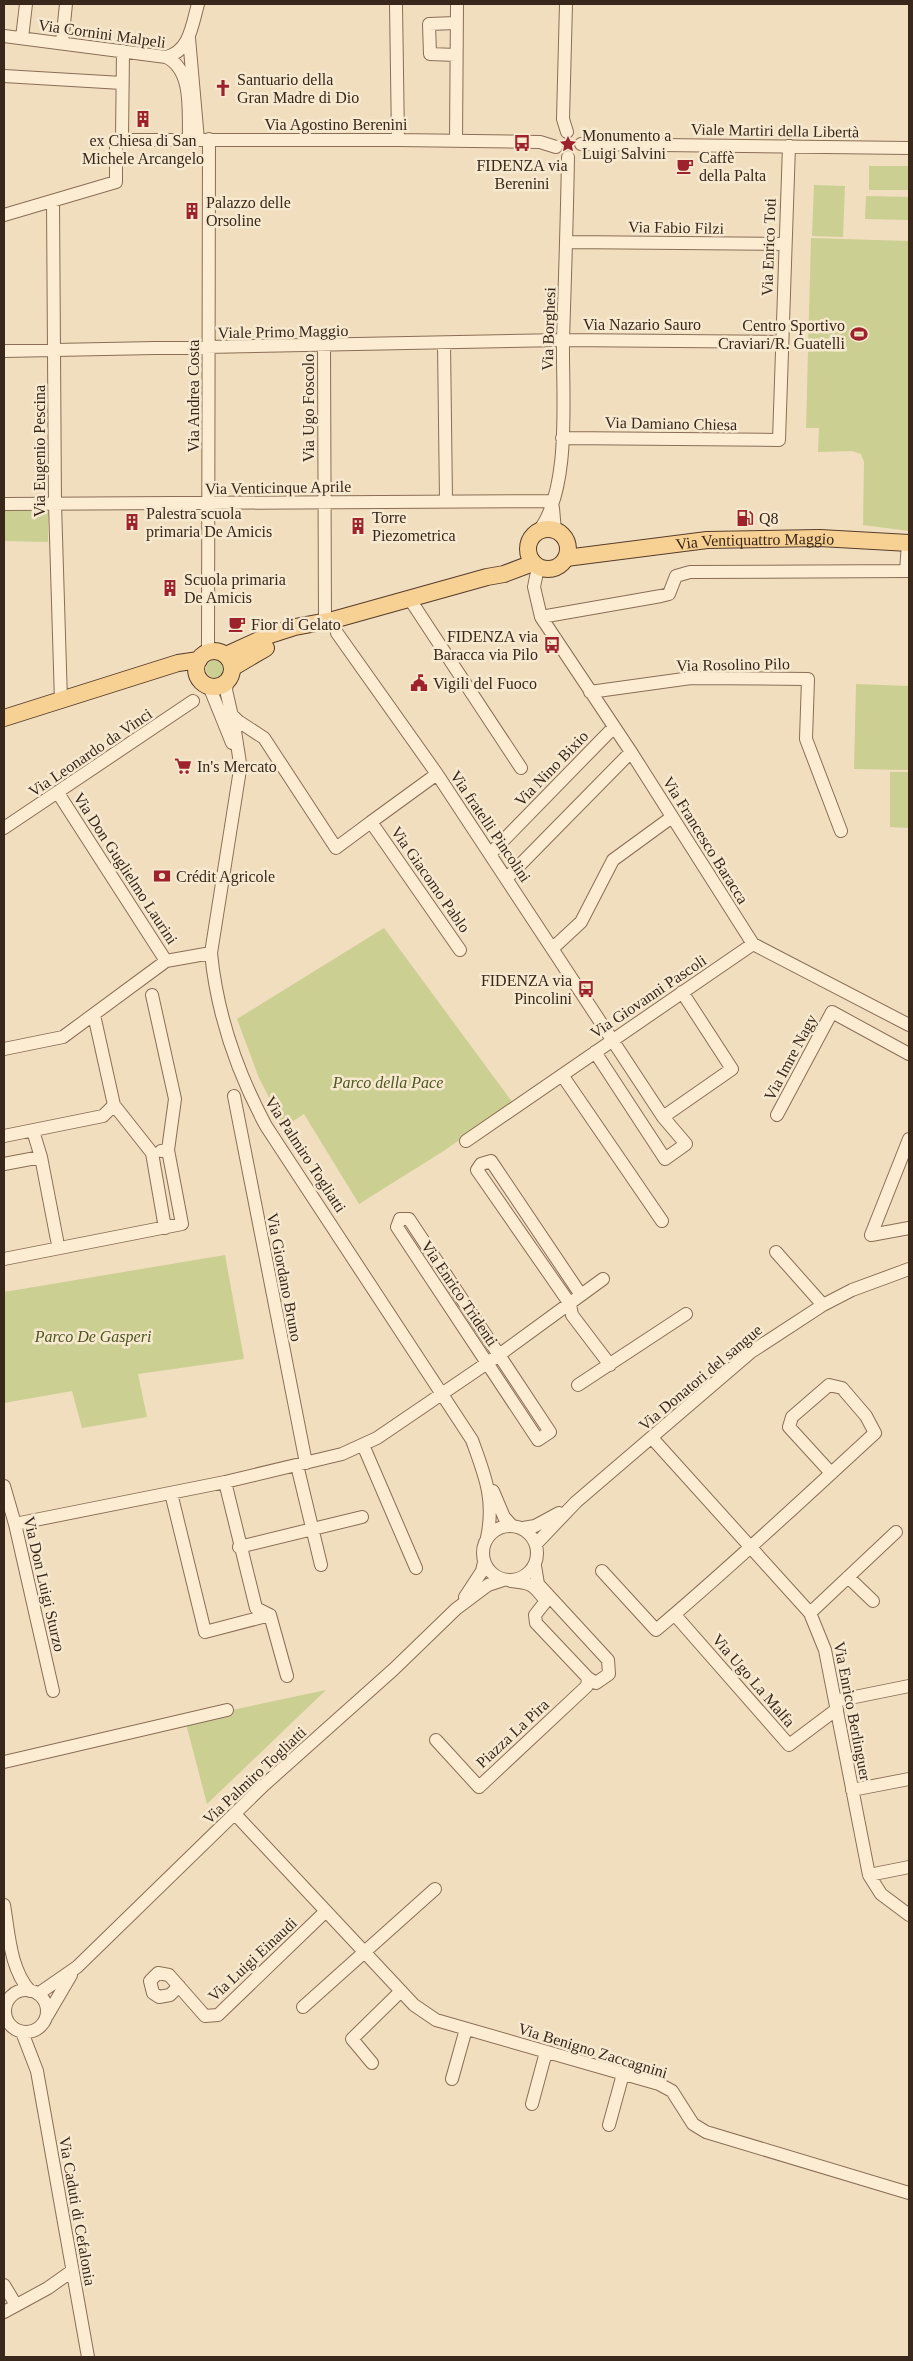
<svg xmlns="http://www.w3.org/2000/svg" width="913" height="2361" font-family="Georgia,serif">
<rect width="100%" height="100%" fill="#f0debf"/>
<path fill="#cccf92" d="M869,166h40v24h-40z
M814,185l31,1 -2,51 -31,-1z
M866,196l43,1v23l-44,-1z
M811,238l98,3v290l-46,-6 1,-63 -3,-8 -9,-3 -34,1 1,-24h-13z
M4,511h44v31l-44,-1z
M206 669a9 9 0 1 1 18 0a9 9 0 1 1-18 0Z
M856,684l53,2v84l-55,-1z
M890,772h19v56l-19,-1z
M384,928l129,175 -71,49 -83,52 -55,-90 -20,13 -25,-49 -22,-59z
M225,1255l19,104 -106,15 9,43 -65,11 -10,-37 -68,12v-111z
M326,1690l-119,114 -22,-84z"/>
<g fill="none" stroke-linecap="round" stroke-linejoin="round">
<g stroke="#8a6e56" stroke-width="14">
<path id="minor" d="M396,4l2,136
M566,4l-3,115 4,13
M4,36l162,21c28,13 22,57 23,83
M22,38l4,-34
M189,38l9,102
M62,43l4,-39
M456,55l-26,-1 -1,-30 27,-1
M166,57c24,-6 26,-32 32,-53
M4,76l118,7
M122,139l1,-88
M456,141l1,-137
M581,144l328,4
M53,201l2,303 6,197
M4,215l112,-33v-42h282l142,2 16,5
M567,242l217,2
M444,343l2,158
M324,346l1,275
M4,351l559,-11 218,2
M562,438l217,2 10,-294
M4,504l549,-3
M553,508l2,23
M538,532c34,-43 24,-139 25,-193 2,-60 4,-121 5,-182
M538,567l-4,20 7,30 90,135 122,192 156,81
M906,571l2,-28
M409,598l112,170
M541,617l120,-21 8,-2 7,-18 14,-4 219,-1
M337,633l100,141 226,343 23,27 -21,15 -70,-107
M208,652l1,-513
M227,682l-1,8 8,35 6,38 -1,13 -28,177c6,61 26,119 55,173l206,314c13,36 23,59 15,98
M209,686l23,57
M590,692l101,-14 117,1 -2,60 35,92
M231,714l7,7 26,17 72,110 35,-26 89,128
M58,793l108,168
M371,822l66,-48
M4,828l189,-127
M490,854l124,-127
M507,878l124,-126
M553,948l28,-26 32,-62 59,-43
M152,995l23,104 -7,51 -7,1
M94,1015l20,90 38,48 13,75
M4,1049l59,-12 103,-76 45,-8
M562,1075l100,146
M234,1096l72,367
M777,1115l55,-103 77,42
M663,1117l69,-48 -50,-77
M33,1131l8,26 16,83
M4,1136l99,-20 11,-11
M466,1141l287,-197
M4,1164l37,-7
M400,1219h9l141,213 -12,8 -141,-213z
M871,1235l38,-96
M871,1235l38,-7
M776,1252l47,53
M4,1259l178,-35 -14,-74
M581,1295l-90,-134 -10,3 -4,6 93,134 2,11 38,50
M578,1385l108,-71
M652,1438l158,175 15,37 44,225 12,19 28,21
M363,1445l53,123
M297,1465l24,100
M225,1482l31,126 14,7 17,61
M4,1486l11,38 38,167
M493,1491l11,26 8,9
M171,1493l34,139 65,-17
M15,1524l210,-42 117,-28 35,-16 122,-83 104,-76
M483 1553a27 27 0 1 1 54 0a27 27 0 1 1-54 0Z
M523,1528l12,-2 24,-13
M536,1544l40,-42 175,-150 72,-47 29,-15 57,-21
M239,1547l123,-30
M602,1571l54,59c75,-63 147,-131 219,-197l-9,-17 -24,-28 -13,-3 -37,32 -3,10 42,46
M848,1577l25,24
M511,1581c22,2 22,4 35,20l-11,14 1,8 52,55 8,5 13,-9 -1,-14 -70,-76 -3,-18
M465,1597l17,-26 2,-9
M810,1613l86,-81
M675,1615l114,130 48,-36
M835,1701l74,-15
M436,1740l43,47 108,-101 1,-8
M4,1762l223,-52
M852,1790l57,-11
M235,1814l179,191 22,15 223,64 13,7 21,33 13,8 203,61
M869,1875l40,-8
M4,1905c5,29 6,64 26,86
M179,1986l-9,9 -11,2 -6,-4 -3,-12 8,-8 11,2 36,41 13,-1 108,-104
M5 2011a21 21 0 1 1 42 0a21 21 0 1 1-42 0Z
M38,1994l39,-27 187,-182 130,-116 62,-60 32,-24 15,-5
M303,2007l132,-118
M47,2016l24,-41
M22,2032l15,39 51,286
M372,2063l-20,-24 49,-48
M452,2079l14,-50
M532,2104l14,-52
M609,2125l14,-51
M4,2285l12,20
M4,2312l44,-24 24,-17"/>
</g>
<g stroke="#573c2b" stroke-width="18">
<g id="major">
<circle cx="548" cy="549" r="20"/>
<path id="s1" d="M566,558l141,-18 113,-2 89,5"/>
<circle cx="214" cy="669" r="18"/>
<path d="M226,655l44,-20 25,-8 38,-7 154,-43 17,-3 29,-11"/>
<path d="M232,668l34,-20"/>
<path d="M4,718l174,-55 21,-3"/>
</g>
</g>
<use href="#minor" stroke="#fbecd2" stroke-width="12"/>
<use href="#major" stroke="#f7d093" stroke-width="16"/>
</g>
<defs>
<g id="church-bare" transform="scale(1.35)"><path d="M-1.2-6h2.4v3.5h3.3v2.4h-3.3V6h-2.4V-.1h-3.3v-2.4h3.3Z" fill="#9d222c" stroke="#f7e9cf" stroke-width="2.5" paint-order="stroke"/></g>
<g id="building-bare" transform="scale(1.35)"><path d="M-4-6H4V6H1V3H-1V6H-4ZM-2.5-4.3h1.7v1.8h-1.7ZM.8-4.3h1.7v1.8H.8ZM-2.5-1h1.7V.8h-1.7ZM.8-1h1.7V.8H.8Z" fill="#9d222c" stroke="#f7e9cf" stroke-width="2.5" paint-order="stroke"/></g>
<g id="bus-bare" transform="scale(1.35)"><path d="M-5-6H5V4H4V6H2V4H-2V6H-4V4H-5ZM-3.5-4V0h7V-4ZM-3.5 1.2v1.5H-2V1.2ZM2 1.2v1.5H3.5V1.2Z" fill="#9d222c" stroke="#f7e9cf" stroke-width="2.5" paint-order="stroke"/></g>
<g id="sight-bare" transform="scale(1.35)"><path d="M0-6L1.8-2.2L6-1.7L2.9 1.2L3.7 5.4L0 3.3L-3.7 5.4L-2.9 1.2L-6-1.7L-1.8-2.2Z" fill="#9d222c" stroke="#f7e9cf" stroke-width="2.5" paint-order="stroke"/></g>
<g id="cafe-bare" transform="scale(1.35)"><path d="M-5.5-4.5H6V0H3Q3 3.5 0 3.5H-2.5Q-5.5 3.5-5.5 0ZM3-3.2v2h1.7v-2ZM-6 4.5H4V6H-6Z" fill="#9d222c" stroke="#f7e9cf" stroke-width="2.5" paint-order="stroke"/></g>
<g id="stadium-bare" transform="scale(1.35)"><path d="M0-5a6.5 5 0 1 0 0 10a6.5 5 0 1 0 0-10ZM-3.5-1.8h7v3.6h-7Z" fill="#9d222c" stroke="#f7e9cf" stroke-width="2.5" paint-order="stroke"/></g>
<g id="fuel-bare" transform="scale(1.35)"><path d="M-5.5-6h7V0h2V4h1.3V-2.5L3-4.5l.8-.8L6-3V5H2.5V1h-1V6h-7ZM-4.2-4.7v3.2H.2V-4.7Z" fill="#9d222c" stroke="#f7e9cf" stroke-width="2.5" paint-order="stroke"/></g>
<g id="civic-bare" transform="scale(1.35)"><path d="M-.6-6.5H3V-4.5H.6V-3L4-1V1h2V6H-6V1h2V-1L-.6-3ZM-1.2 2.5V6h2.4V2.5Z" fill="#9d222c" stroke="#f7e9cf" stroke-width="2.5" paint-order="stroke"/></g>
<g id="supermarket-bare" transform="scale(1.35)"><path d="M-6-5.5h2.5l.6 2H6L4.5 2H-2.5L-4.4-4H-6ZM-1.5 3.2a1.3 1.3 0 1 0 .1 0ZM3 3.2a1.3 1.3 0 1 0 .1 0Z" fill="#9d222c" stroke="#f7e9cf" stroke-width="2.5" paint-order="stroke"/></g>
<g id="bank-bare" transform="scale(1.35)"><path d="M-6-4H6V4H-6ZM0-2.3a2.3 2.3 0 1 0 0 4.6a2.3 2.3 0 1 0 0-4.6Z" fill="#9d222c" stroke="#f7e9cf" stroke-width="2.5" paint-order="stroke"/></g>
</defs>
<g fill-rule="evenodd">
<use href="#church-bare" x="223" y="88"/>
<use href="#building-bare" x="143" y="119"/>
<use href="#bus-bare" x="522" y="143"/>
<use href="#sight-bare" x="568" y="144"/>
<use href="#cafe-bare" x="685" y="166"/>
<use href="#building-bare" x="192" y="211"/>
<use href="#stadium-bare" x="859" y="334"/>
<use href="#fuel-bare" x="745" y="518"/>
<use href="#building-bare" x="132" y="522"/>
<use href="#building-bare" x="358" y="526"/>
<use href="#building-bare" x="170" y="588"/>
<use href="#cafe-bare" x="237" y="624"/>
<use href="#bus-bare" x="552" y="645"/>
<use href="#civic-bare" x="419" y="683"/>
<use href="#supermarket-bare" x="183" y="766"/>
<use href="#bank-bare" x="162" y="876"/>
<use href="#bus-bare" x="586" y="989"/>
</g>
<g text-anchor="middle" stroke-width="5" stroke-linejoin="round" paint-order="stroke">
<g font-size="16" fill="#39271c" stroke="#f7e9cf">
<text transform="translate(102 33) rotate(8)" y="6">Via Cornini Malpeli</text>
<text x="336" y="130">Via Agostino Berenini</text>
<text transform="translate(775 130) rotate(1)" y="6">Viale Martiri della Libertà</text>
<text transform="translate(676 227) rotate(1)" y="6">Via Fabio Filzi</text>
<text transform="translate(768 247) rotate(-88)" y="6">Via Enrico Toti</text>
<text x="642" y="330">Via Nazario Sauro</text>
<text transform="translate(548 329) rotate(-88)" y="6">Via Borghesi</text>
<text transform="translate(283 331) rotate(-1)" y="6">Viale Primo Maggio</text>
<text transform="translate(193 396) rotate(-90)" y="6">Via Andrea Costa</text>
<text transform="translate(308 408) rotate(-90)" y="6">Via Ugo Foscolo</text>
<text transform="translate(671 423) rotate(1)" y="6">Via Damiano Chiesa</text>
<text transform="translate(39 451) rotate(-90)" y="6">Via Eugenio Pescina</text>
<text transform="translate(278 487) rotate(-1)" y="6">Via Venticinque Aprile</text>
<text dy="6" stroke="none"><textPath href="#s1" startOffset="190">Via Ventiquattro Maggio</textPath></text>
<text transform="translate(733 664) rotate(-1)" y="6">Via Rosolino Pilo</text>
<text transform="translate(90 752) rotate(-34)" y="6">Via Leonardo da Vinci</text>
<text transform="translate(551 768) rotate(-46)" y="6">Via Nino Bixio</text>
<text transform="translate(491 826) rotate(56)" y="6">Via fratelli Pincolini</text>
<text transform="translate(706 840) rotate(58)" y="6">Via Francesco Baracca</text>
<text transform="translate(126 868) rotate(57)" y="6">Via Don Guglielmo Laurini</text>
<text transform="translate(431 879) rotate(55)" y="6">Via Giacomo Pablo</text>
<text transform="translate(648 996) rotate(-34)" y="6">Via Giovanni Pascoli</text>
<text transform="translate(790 1057) rotate(-62)" y="6">Via Imre Nagy</text>
<text transform="translate(306 1154) rotate(57)" y="6">Via Palmiro Togliatti</text>
<text transform="translate(285 1277) rotate(79)" y="6">Via Giordano Bruno</text>
<text transform="translate(460 1293) rotate(56)" y="6">Via Enrico Tridenti</text>
<text transform="translate(700 1377) rotate(-40)" y="6">Via Donatori del sangue</text>
<text transform="translate(45 1584) rotate(77)" y="6">Via Don Luigi Sturzo</text>
<text transform="translate(754 1680) rotate(49)" y="6">Via Ugo La Malfa</text>
<text transform="translate(853 1711) rotate(79)" y="6">Via Enrico Berlinguer</text>
<text transform="translate(512 1733) rotate(-43)" y="6">Piazza La Pira</text>
<text transform="translate(254 1775) rotate(-43)" y="6">Via Palmiro Togliatti</text>
<text transform="translate(252 1959) rotate(-43)" y="6">Via Luigi Einaudi</text>
<text transform="translate(593 2050) rotate(17)" y="6">Via Benigno Zaccagnini</text>
<text transform="translate(78 2211) rotate(80)" y="6">Via Caduti di Cefalonia</text>
</g>
<g font-size="16" fill="#39271c" stroke="#f7e9cf" text-anchor="start">
<text x="237" y="85">Santuario della<tspan x="237" dy="18">Gran Madre di Dio</tspan></text>
<text x="582" y="141">Monumento a<tspan x="582" dy="18">Luigi Salvini</tspan></text>
<text x="143" y="146" text-anchor="middle">ex Chiesa di San<tspan x="143" dy="18">Michele Arcangelo</tspan></text>
<text x="699" y="163">Caffè<tspan x="699" dy="18">della Palta</tspan></text>
<text x="522" y="171" text-anchor="middle">FIDENZA via<tspan x="522" dy="18">Berenini</tspan></text>
<text x="206" y="208">Palazzo delle<tspan x="206" dy="18">Orsoline</tspan></text>
<text x="845" y="331" text-anchor="end">Centro Sportivo<tspan x="845" dy="18">Craviari/R. Guatelli</tspan></text>
<text x="146" y="519">Palestra scuola<tspan x="146" dy="18">primaria De Amicis</tspan></text>
<text x="372" y="523">Torre<tspan x="372" dy="18">Piezometrica</tspan></text>
<text x="759" y="524">Q8</text>
<text x="184" y="585">Scuola primaria<tspan x="184" dy="18">De Amicis</tspan></text>
<text x="251" y="630">Fior di Gelato</text>
<text x="538" y="642" text-anchor="end">FIDENZA via<tspan x="538" dy="18">Baracca via Pilo</tspan></text>
<text x="433" y="689">Vigili del Fuoco</text>
<text x="197" y="772">In's Mercato</text>
<text x="176" y="882">Crédit Agricole</text>
<text x="572" y="986" text-anchor="end">FIDENZA via<tspan x="572" dy="18">Pincolini</tspan></text>
</g>
<g font-size="16" font-style="italic" fill="#4d5621" stroke="#f7e9cf">
<text x="388" y="1088">Parco della Pace</text>
<text x="93" y="1342">Parco De Gasperi</text>
</g>
</g>
<rect width="913" height="2361" fill="none" stroke="#39271c" stroke-width="10"/>
</svg>
